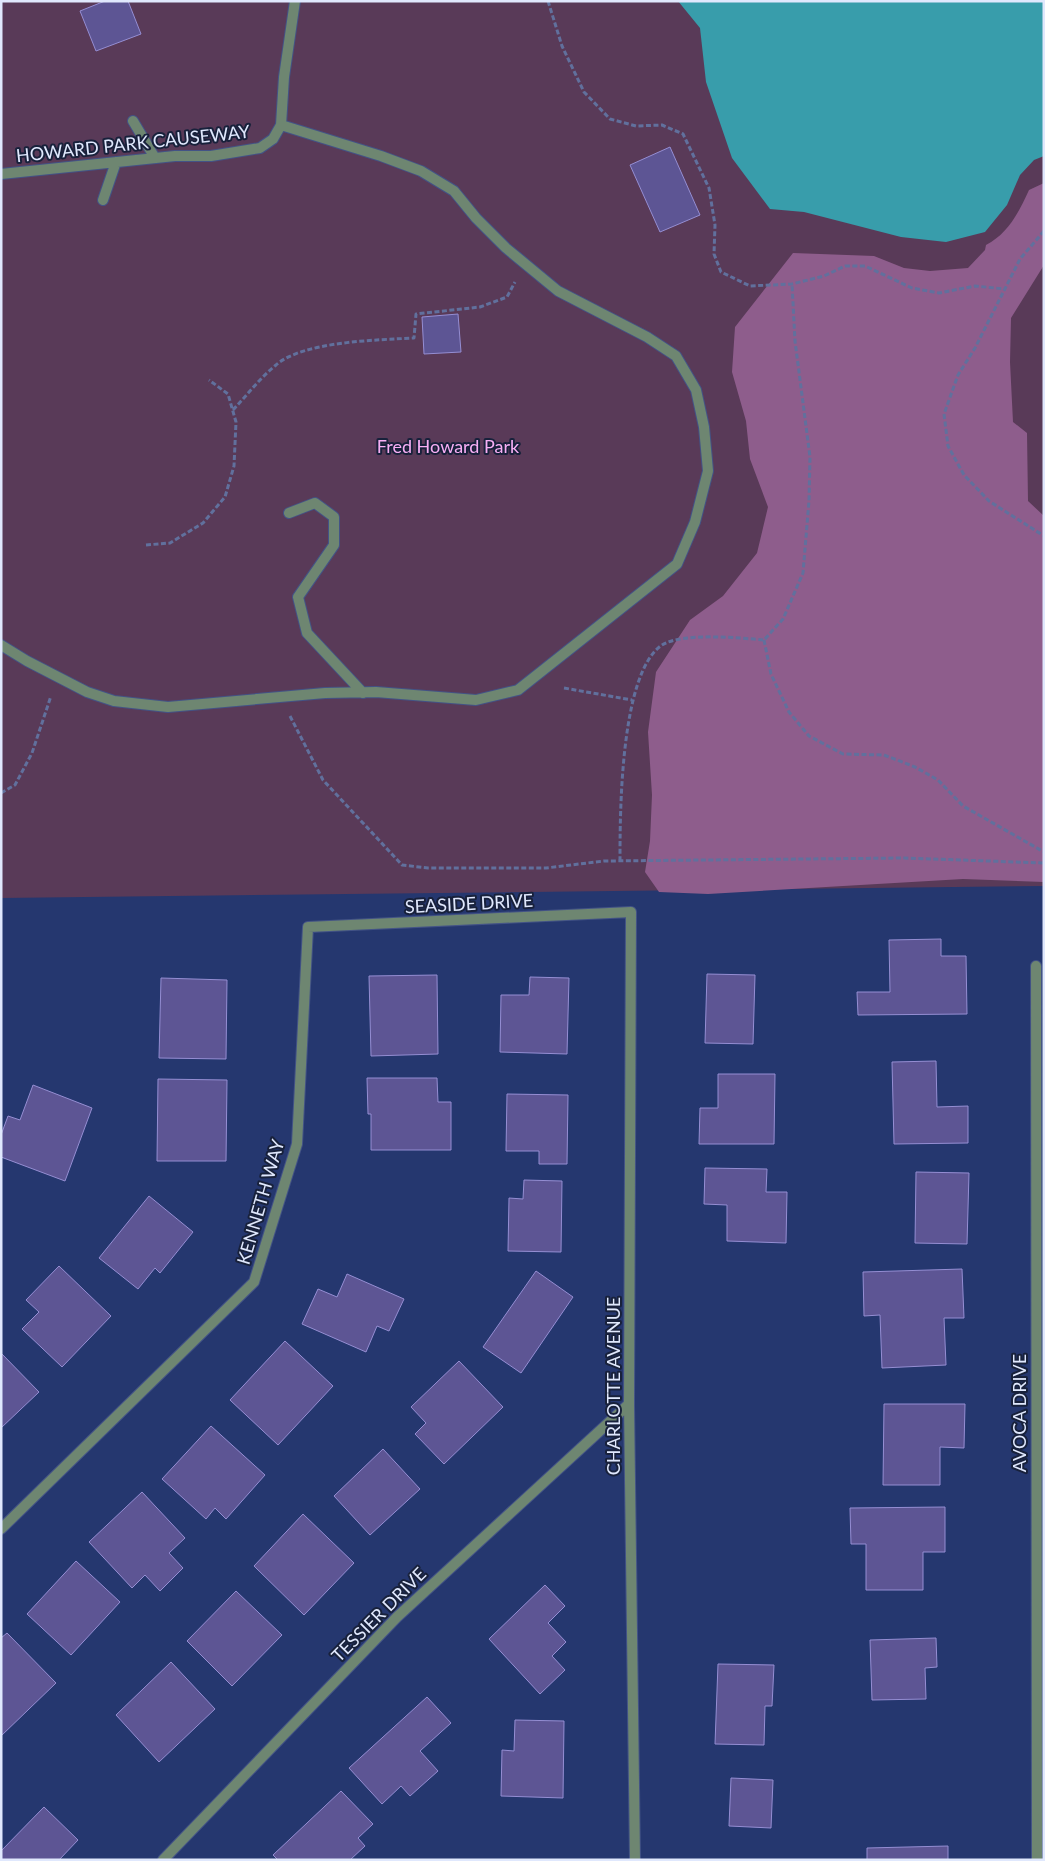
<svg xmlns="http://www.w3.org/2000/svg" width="1045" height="1861" font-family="Lato,sans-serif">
<rect width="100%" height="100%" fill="#25376f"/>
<path fill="#593a58" d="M1,1h1043v885l-1043,12z"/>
<path fill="#8e5d8c" d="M1044,183v82l-33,53 -1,44 3,60 14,11 1,68 16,15v366l-81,-3 -255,15 -49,-2 -14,-20 5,-31 2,-46 -4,-63 8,-60 34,-52 33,-24 34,-43 11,-46 -18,-48 -4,-38 -14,-49 3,-45 58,-74 81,3 30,12 26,3 38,-3 17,-18 1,-5c22,-11 33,-33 43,-55z"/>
<path fill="#389dab" d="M678,1h366v155l-10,4 -14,15 -13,30 -22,27 -39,10 -45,-5 -97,-25 -34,-3 -38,-51 -26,-76 -6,-54z"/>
<path fill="#5d5594" stroke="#958ed3" d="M105,1h23l13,33 -45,17 -16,-40z
M670,147l30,68 -40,17 -30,-67z
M458,314l3,38 -37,2 -2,-37z
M941,939v17h25l1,58 -109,1 -1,-23h33l-1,-52z
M707,974l48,1 -2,69 -48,-1z
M437,975l1,79 -67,2 -2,-80z
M530,977l39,1 -2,76 -67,-2 1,-57h28z
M161,978l66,2 -1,79 -67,-1z
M936,1061l1,46 31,-1v37l-74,1 -2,-82z
M718,1074h57l-1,70h-75l1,-36h18z
M367,1078h70l1,24h13v48h-80v-36h-3z
M158,1079l69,1 -1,81h-69z
M33,1085l59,23 -27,73 -64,-24v-22l7,-19 12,4z
M507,1094l61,1 -1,69h-28v-13h-33z
M705,1168l62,1 -1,23h21l-1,51 -59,-2v-36l-23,-1z
M916,1172l53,1 -2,71 -52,-1z
M524,1180l38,1 -1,71 -53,-1 1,-53 14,1z
M149,1196l44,36 -33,41 -5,-5 -17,21 -39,-31z
M59,1266l52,50 -49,51 -40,-38 17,-17 -13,-12z
M962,1269l2,49h-20l2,47 -64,3 -2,-53 -16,1 -1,-44z
M536,1271l37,26 -52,76 -38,-26z
M347,1274l57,25 -15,32 -12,-5 -11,26 -64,-28 16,-35 19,8z
M285,1341l48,45 -55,59 -48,-45z
M1,1353l38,39 -38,36z
M459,1361l44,46 -59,57 -29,-30 11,-11 -15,-16z
M884,1404h81l-1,44 -24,-1v38h-57z
M211,1426l54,49 -39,44 -11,-11 -9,11 -44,-40z
M383,1449l37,40 -50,46 -36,-39z
M142,1492l43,46 -16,15 14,15 -23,23 -15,-16 -13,13 -43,-46z
M945,1507v45h-22v38h-57v-46h-15l-1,-36z
M303,1514l51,49 -50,52 -50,-49z
M76,1561l44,41 -49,53 -44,-41z
M545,1585l20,21 -17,17 18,19 -14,14 13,14 -25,24 -51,-55z
M236,1591l46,44 -50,51 -45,-45z
M7,1633l49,50 -55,53v-98z
M936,1638l1,29 -12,1 1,31 -54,1 -2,-60z
M171,1662l44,47 -56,53 -43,-47z
M718,1664l56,1 -2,41h-7l-1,39 -49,-1z
M427,1697l24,26 -31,28 18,20 -28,25 -9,-10 -19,18 -33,-36z
M515,1720l49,1 -1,77 -62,-2 1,-46 12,1z
M731,1778l42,2 -2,48 -42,-2z
M341,1791l32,33 -15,14 7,8 -15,14h-72l-5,-5z
M44,1807l34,33 -19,20h-58v-9z
M948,1846v14h-81v-12z"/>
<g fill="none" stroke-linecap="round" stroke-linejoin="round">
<g stroke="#435386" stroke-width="12">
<path id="service" d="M133,121l22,37
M1,174l174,-18h36l49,-8 13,-9 8,-14 3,-48 11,-76
M103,200l13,-38
M289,513l26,-10 19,14v28l-36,52 9,36 56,60
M1,645l26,16 60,31 27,9 54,6 157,-14 51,-1 100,8 42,-10 159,-126 18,-42 13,-51 -4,-44 -8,-37 -20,-34 -29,-19 -89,-46 -52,-43 -30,-30 -22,-27 -33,-20 -40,-15 -100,-31"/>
</g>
<g stroke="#435386" stroke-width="12">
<path id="minor" d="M1036,966l1,894
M1,1529l253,-247 43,-138 11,-217 323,-15 -2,492 6,456
M163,1860l234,-243 232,-213"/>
</g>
<path stroke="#61709d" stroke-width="3" stroke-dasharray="5 2.5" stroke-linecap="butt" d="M548,1l14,45 22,46 26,27 26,7 26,-1 21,9 26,54 6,37 -1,29 7,18 29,14 42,-2 32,-8 21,-10h20l47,22 27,5 36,-7 30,3
M1044,231l-24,28 -45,89 -17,27 -14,39 4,32 16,29 25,26 55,35
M233,410c14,-15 27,-32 43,-45 27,-24 103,-25 138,-27l2,-24 64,-7 27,-10 8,-15
M146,545l24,-2 33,-20 22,-26 9,-31 2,-44 -8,-28 -19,-14
M764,640l7,34 18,38 20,24 34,18 41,1 31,12 23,13 25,26 81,46
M564,688l68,12
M290,716l33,64 79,85 26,3h118l58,-7 300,-3 140,5
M1,793l14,-8 17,-32 19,-57
M620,861c0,-47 0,-188 42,-216 21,-13 78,-7 102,-5l19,-21 20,-46 6,-72 1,-44 -15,-116 -3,-57"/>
<use href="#service" stroke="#6e8671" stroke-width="10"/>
<use href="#minor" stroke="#6e8671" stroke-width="10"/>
</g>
<g text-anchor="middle" stroke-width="4" stroke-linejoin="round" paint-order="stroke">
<g font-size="18" fill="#e0e8fd" stroke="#18213b">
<text transform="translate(133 144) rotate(-6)" y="6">HOWARD PARK CAUSEWAY</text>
<text transform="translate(469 904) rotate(-3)" y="6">SEASIDE DRIVE</text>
<text transform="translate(261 1202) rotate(-74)" y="6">KENNETH WAY</text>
<text transform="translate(614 1386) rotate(-90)" y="6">CHARLOTTE AVENUE</text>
<text transform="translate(1020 1413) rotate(-90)" y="6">AVOCA DRIVE</text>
<text transform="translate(379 1615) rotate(-45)" y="6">TESSIER DRIVE</text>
</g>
<g font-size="18" fill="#f8aff5" stroke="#18213b">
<text x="448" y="453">Fred Howard Park</text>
</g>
</g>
<rect width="1045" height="1861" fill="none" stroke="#e0e8fd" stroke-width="5"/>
</svg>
